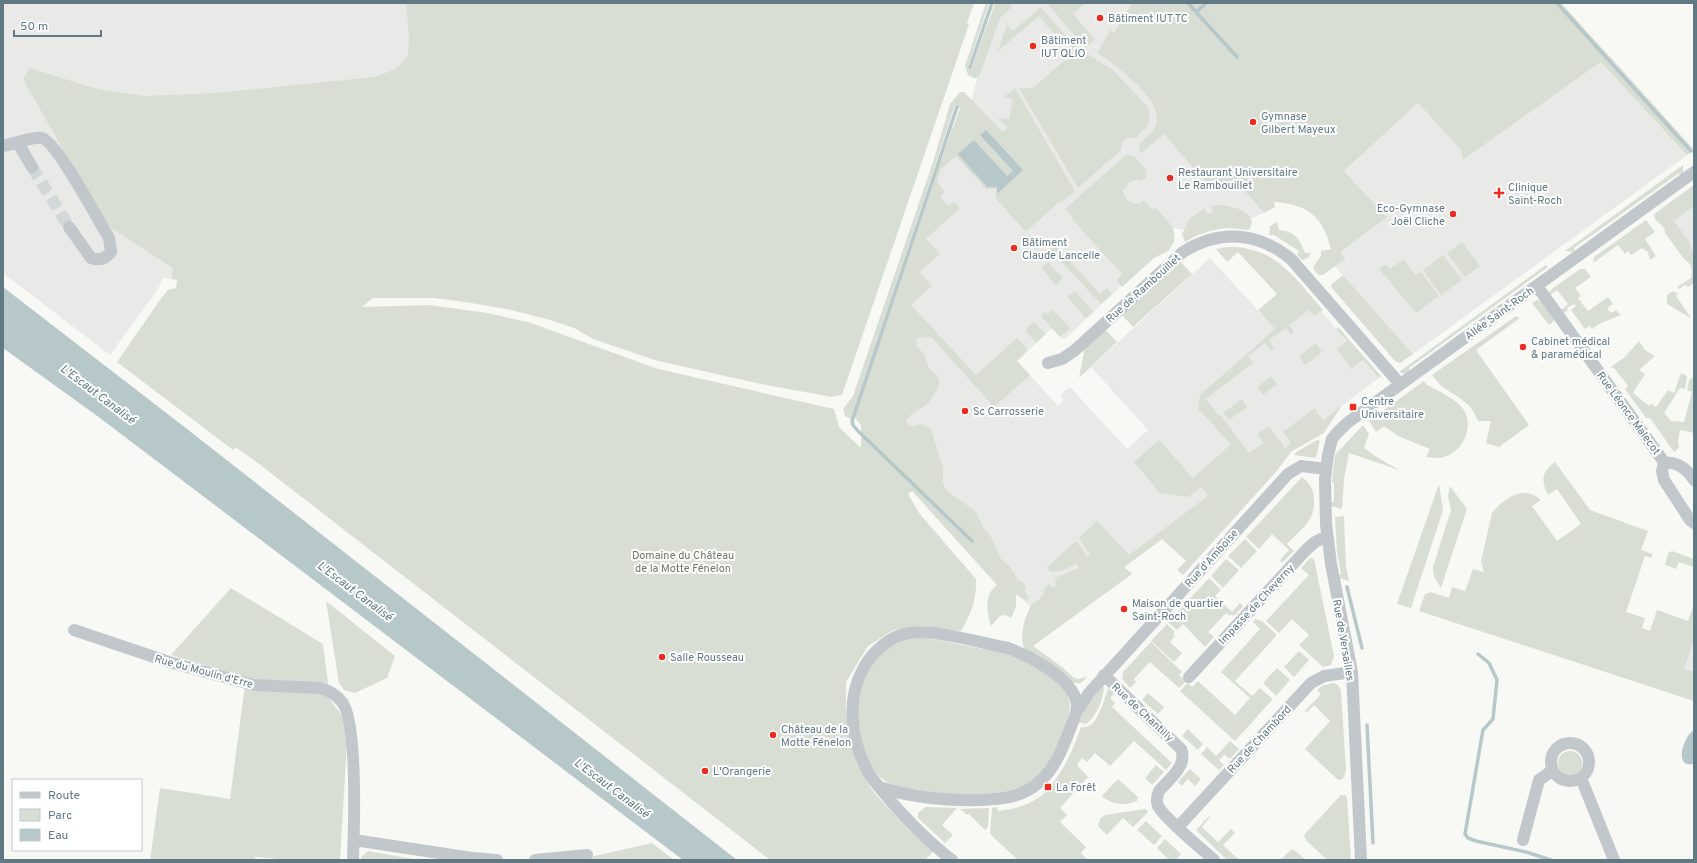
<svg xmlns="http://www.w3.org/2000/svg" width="1697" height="863" font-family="Overpass,sans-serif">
<rect width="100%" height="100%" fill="#f8f8f5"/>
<path fill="#e9e9e8" d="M3,3h444l31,301 -44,-6h-61l-190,-83 -12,64 -8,-1 -5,11 -48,66 -107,-82z
M1004,3h170l9,116 81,94 -19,8 -56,10 -15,-3 -8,13 -45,41 1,3 -58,55 -12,-12 -19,18 -16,15 41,45 6,-6 -4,-5 10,-8 57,62 21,-19 -57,-63 119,-109 65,71 39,-29 9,10 -2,1 4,5 54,62 -331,246 -80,-78 -107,-121 36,-125 44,-131 31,-69 5,-22z
M1610,56l84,94 -281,204 -86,-97 58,-42 -41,-44 74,-68 43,47 2,10z
M1694,191v73l-35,-48z
M1694,640v61l-11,-32z"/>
<path fill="#d9ded4" d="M406,3h568l-7,20 2,1 -4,12 -123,359 -10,2 -71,-13 -103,-23 -65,-22 -19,-11 -24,-8 -39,-10 -51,-9 -26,-3h-61l-11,9 66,-2 60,8 43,10 127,46 176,40 5,18 22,21v-23l-6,-7v-3l79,-236 26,-71 -5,-3 -104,314 -6,-3 -2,-7 10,-13 81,-237 16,-55 10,-12h4l39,40 5,-4 -9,-8v-2l10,1 4,-20 -9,-2 11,-9 60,103 -15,12 -1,-1 -33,30 -30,-33v-10h-10l-30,-33 -15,13 -4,13 8,10 -5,5 8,9 6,-4 6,6 -34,31 14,15 -20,18 12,14 -21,19 65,70 41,-37 11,12 -11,11 13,14 -36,32 -63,-70 -13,1 -2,2 1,6 8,10 4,12 8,7 3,7c-3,7 -6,14 -11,20 -7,8 -21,11 -23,20l4,4h5l5,-2 5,1 6,5 2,6 10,32v15l3,7 29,21 8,16 7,8 11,24 10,9 7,12 6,3 2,5 -2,3 5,6 -3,4 -10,-7v13l-5,11 -5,-3 -6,1 -9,10c-4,-14 -8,-30 6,-41l-85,-94 -4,3 11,19 57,66c1,19 -5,36 -15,52l-40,-5 -27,4 -26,16 -22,36v34l11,48 12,21 7,10 35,37 23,19 -9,9h-155l-507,-393 -27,-20 -3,3 -116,-88 45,-65 6,-7 8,-2 1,-8 -6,-1 2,-11 -68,-44 -82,-145 7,-11 67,21 46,7 73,-3 158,-16 22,-8 12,-13 1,-19z
M986,3h3l-21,63 4,1 23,-64h13l4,4 -12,11 -21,59 -5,1 -6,-3 -3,-9z
M1047,3h38l-12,11 22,26 -9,7 -5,-4z
M1132,3h429l133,147 -7,5 -86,-93 -138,98 -2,-10 -43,-47 -74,68 43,46 -47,35 5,7 -22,16h-4l-5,-5 -1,-3 8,-11v-5l10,-2c-8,-32 -23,-45 -57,-47l1,5 -11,6 -20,-23 -18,-4h-17l-45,-52 -23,19 -2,-2 1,-8c8,-7 17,-14 17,-25 1,-21 -43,-55 -60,-65l14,-23 3,3z
M1041,7l35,40 37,23 34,36 3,7 -1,11 -13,14h-9l-5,4 -1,8 -43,38 -59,-100 4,1 11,-2 38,-33v-7l-12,-14 -4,3 -17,-20 -41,35 9,-27 6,7z
M1126,155l8,1 13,15 -1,6 -5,4 -6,-1 -6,2 -3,7h-3c1,9 6,15 16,15l5,-4 8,10 3,-3c12,14 29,25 13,44l-14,7 -32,29 -6,-7 6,-6 -50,-55 1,-1 -8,-9z
M1683,165v8l-3,2 -1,-2 -105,75 1,3 -1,1 -9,-1z
M1694,185v21l-20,15 16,22v4l4,6v30l-6,4 -3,-2 -6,4 -2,-2 14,-9 1,-8 -2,-6 -6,-5 -19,-26c0,-8 -6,-9 -10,-14l-1,-5z
M1223,205c10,2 27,5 29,17l-2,7c-6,2 -15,-1 -22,-1 -16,1 -30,6 -43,14l-3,-8 8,-16 15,-10 2,6 6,-2 -2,-6z
M1646,220l9,12 -10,7 11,17 -6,4 -2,-8 -6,-4 -11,7 -3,-4 -3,3 -7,-9 -25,18 1,-6z
M1277,222l2,8c16,1 21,9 26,23h6l-3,5 -6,2 -5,-5 2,-4 -25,-16h-5l1,-9z
M1050,239l50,55 7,-6 5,6 -11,10 -56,-60z
M1462,242l18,24 -15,11 -18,-24z
M1227,247c47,-2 68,31 96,63l-8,6 -6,-6 -20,15 5,7 -3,3 -5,-7 -17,12 5,8 -3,2 -6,-7 -17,13 5,7 -47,36 13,17 2,-1 28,38 14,-10 -6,-9 12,-8 16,22 6,-5 -8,-11 32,-24 3,7h1l4,5 19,-15 -18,28 -32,18 -18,23 -91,101 -6,-5 9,-9 -24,-22 -38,28 8,7 -99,72 29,21 12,11 4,1 9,-2 -6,6h-8l-48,-34c-7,-9 0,-34 6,-43 5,-7 13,-6 13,-17l5,-5 3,3 4,-1 -1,-8 24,-10 -2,-4 -16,7 -9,1 -6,-4 30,-27 11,15 3,-2 -11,-16 18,-17 32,34 79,-59 -6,-9 -14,10 -28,-4 -26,-31 25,-22 34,38 38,-34 -33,-35 2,-14 75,-66 -17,-19 19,-16 -39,-42 -11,10 -11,-13z
M1443,255l19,25 -21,15 -18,-25z
M1404,259l11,16 6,-3 18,24 -23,17 -37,-44 7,-5 4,5z
M1048,262l15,16 -7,7 -15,-17z
M1181,262l11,12 -59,53 -11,-12z
M1546,265l2,2 -139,101 1,3 -5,3 -6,-2z
M1580,269h5l6,8 -16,11 6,8 -3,2 10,13 20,-14 5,7 -6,4 4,5 5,-3 5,5 -20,8 -9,6 -2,-3 -5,3 -14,-19 5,-4 -2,-2 -7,4 1,2 -4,3 -3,-3 7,-6 -11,-14 -7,5 -1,-2 4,-5z
M1343,275l70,79 -13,9 -5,-2 -64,-74 1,-3z
M1075,291l18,20 -7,7 -19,-21z
M1673,291l5,3 -2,2 16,23 -25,-15v-9z
M1537,300l4,1 14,19 -6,5 -17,-22z
M1053,310l17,18 -10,9 -19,-21 4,-4 3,2z
M1516,316l4,2 -44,32 53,75 -30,22 -13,-4 5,-22h-13c-3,-6 -5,-13 -12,-18 -13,-11 -24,-13 -34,-28z
M1034,322l12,12 -10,9 -11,-13z
M1338,327l43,49 -2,2 -16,-18 -12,9 -14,-20 10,-8 -11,-12z
M1105,329l12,13 -38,36 6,-31z
M1639,341l6,9 10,6 -16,14 6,4 -12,19 16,13 2,-2 5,3 12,-17 6,3 7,-20 6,3 -2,13 -5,-1 -16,25 7,8 13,1 8,-30 -5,-2 2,-9 2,-3 3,1v18l-2,3 2,1v32l-14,-3 -2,12 1,6 -5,4 -24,-34h-4l-21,-29 3,-3 -13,-17 -4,-2 14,-10z
M1316,343l6,9 -17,13 -6,-9z
M1271,376l6,8 -14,11 -6,-8z
M1424,381l3,4c11,6 28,13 36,24 13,18 -2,47 -24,49 -4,0 -9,-1 -13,-1l4,-8 -32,-13 -14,-10 -8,6 -7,-11z
M1242,399l5,8 -18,13 -6,-7z
M1363,425l6,9 -5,14 11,8 24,14 -50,-17 -5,26 -2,30 -11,-3v-4h3v-19l-2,-1 3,-27z
M1317,440l3,1 -4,17 -22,-3 1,-2z
M1555,462l35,48 58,21 -7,19 12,4 -2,4 -6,-2 -19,56 19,6 -3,10 8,3 7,-21 31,11 6,-17v36l-10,29 10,3v29l-275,-90 6,-17 6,-2 18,6 3,-11 13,4 8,-22 11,3 -3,-10 11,-49c12,-15 32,-29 49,-13l-9,6 25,35 24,-17 -24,-35 -9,6c-7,-15 -7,-22 7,-33z
M1302,477c8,7 12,12 12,24 1,20 -14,29 -27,43l7,7 -12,12 -2,-3 9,-10 -17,-16 -13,15 -13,-12z
M1439,484l4,26 -32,98 -14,-4z
M1450,486l17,23 -26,79 -7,-11 -1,-10 18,-57 -3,-14z
M1344,516l2,51 3,14 -10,-3 -1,-3 3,-1 -4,-22 -2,-35z
M1245,539l12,12 -16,17 -13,-12z
M1672,551l22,8v8l-15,-5 -3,7 -11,-4 3,-12z
M1310,558l4,1 20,97 -3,9 -8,2 -24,-22 10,-10 -17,-16 -13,14 -13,-12 43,-46 -8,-7z
M1226,559l13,11 -16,18 -12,-12z
M1209,578l12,12 -6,6 17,16 8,-9 3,3 -8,9h-6l-3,-2 -18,19 6,5 -9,10 -22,-23 -6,6 -9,-8z
M231,588l92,56 7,55 14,20 3,23 -7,118h-48l-37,-3v3h-105l10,-72 70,11 16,-122 -75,-22z
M326,601l69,55 -8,22 -32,15 -11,-3 -5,-7z
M1255,619l7,2 14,13v2l-41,45 17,15 8,-8 13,11 -38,42 -55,-50 8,-8 4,4 6,-6 37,34 15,-17 -29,-26 39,-43 -7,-7z
M1167,624l8,8 -2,2 2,2 -5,6 12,11 -8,9 -23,-21z
M909,638c23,-1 45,5 68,10 9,2 18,2 27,4 16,5 58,28 64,44 5,15 -3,30 -8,44 -8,18 -17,37 -36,46 -28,13 -121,14 -144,-9 -31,-31 -29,-91 0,-122 7,-8 19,-12 29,-17z
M1151,642l31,30 -3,3 7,6 -7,7 -29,-26 -16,17 2,3 -6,6 -8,-9 1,-7z
M1299,651l10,9 -15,17 -10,-10z
M1277,668l13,12 -14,16 -13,-13z
M1333,683l5,2 3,6 5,80 -2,6 -3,3 -4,-1 -32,-30 25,-28 -16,-16 -8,8 -1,-2 16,-17 -4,-4 5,-4z
M1102,687h2c-1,14 -7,28 -18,37l-8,-2 4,-11z
M1109,688l5,5 -4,5 5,5 -3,4 60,56 -6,7 -32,-29 -24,25 -15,-13 -8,9 -5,-4 -5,7 11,12 -28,31 7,7 -7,7 26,25 -5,6 7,7h-70l-28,-26 2,-26 5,-1 1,4c24,-3 36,-8 54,-24l-1,-2c15,-18 22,-36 30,-58 17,4 22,-28 28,-39z
M1148,693l16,14 -6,7 -16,-14z
M1188,729l15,15 -5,6 -16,-14z
M1230,741l9,8 -9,10 -6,-4 -5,5 5,5 -5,5 -18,-16 6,-7 9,9z
M1558 763a12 12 0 1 1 24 0a12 12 0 1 1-24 0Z
M1156,765l8,7 -12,13 -7,-7z
M1190,769l11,10 -6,7 -7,-7 -6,7 -4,-4z
M1118,779l20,18 -1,4c-13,5 -25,4 -35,-5z
M1341,795h5l1,3 4,62h-24l-21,-20 -2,-5z
M926,807l31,1 -15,17 11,10 -8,8 -27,-25v-5z
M989,808l-1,19 -3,3 -16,-16 -2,1 -7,-6z
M1145,809l3,2 -1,2 -14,14 -10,-9 -16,17 -9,-9 2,-7 5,-4z
M1209,816l1,1 -8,10 16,15 13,-13 4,4 -12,12 16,15h-12l-31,-30z
M1146,821l16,15 -8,9 -17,-15z
M1165,839l16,15 -5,6h-7l-12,-12z
M652,843l22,17h-97z
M1292,849l2,1 12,10h-26z
M368,851l45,8 -52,1 1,-4z"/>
<path fill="#b7c8ca" d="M986,130l37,40 -26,24v-7h-10l-29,-33 16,-14 33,36 6,-5 -33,-36z
M3,287l184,142 550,431h-54l-583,-442 -97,-70z
M1694,730v32l-1,2c-20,4 -9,-29 1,-34z"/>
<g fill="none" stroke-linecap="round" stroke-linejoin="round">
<path stroke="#b7c8ca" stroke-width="3.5" d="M1188,3l8,9
M1206,3l-10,9 41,45
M1557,3l134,148
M970,67l22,-64
M957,107l-105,314 1,4 5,6 114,110
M1347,587l15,61
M1478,654l11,9 8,17 -4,39 -10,11 -18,104 3,4 8,3 50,11 25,8
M1367,725l6,118"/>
<path stroke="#d2d8d8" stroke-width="12" stroke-dasharray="12 6" stroke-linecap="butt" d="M32,167l37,60"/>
<path stroke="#c1c7ca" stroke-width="12" d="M18,143l14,24
M3,146c10,-2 31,-10 39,-8 15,4 57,84 67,100l2,14c-6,7 -11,9 -20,6l-22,-31
M1537,286l127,176 -2,9 2,9 26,40 4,3
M1048,363l14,-4 12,-8 109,-99c37,-23 75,-20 108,7l109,125
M1664,462c15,1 22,6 30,18
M74,630l95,32 85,23 65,3c9,2 17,6 23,14 16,20 12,129 11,158
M1104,675l77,74c7,17 -12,30 -22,42 -2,5 -3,10 -1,15 5,11 45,44 56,54
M1189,677l117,-127 9,-8 12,-6
M1077,711l12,-18 199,-219 13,-8 25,3
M1551 762a19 19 0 1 1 38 0a19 19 0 1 1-38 0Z
M1581,778l33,82
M879,787c34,11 67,14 102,13 12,-1 25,-1 36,-5 30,-10 43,-38 53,-66 4,-10 10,-22 5,-32 -9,-22 -46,-41 -67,-49 -27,-5 -73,-19 -99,-15 -19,3 -37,19 -46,36 -17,31 -12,71 4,101 4,8 11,15 16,22 21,25 43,48 69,68
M1178,827l133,-144 13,-7 28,-4
M354,840l118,18 25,2
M1523,840l16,-60 14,-10
M535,860l52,-5
M1361,860l-9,-188 -21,-108 -5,-40 -1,-45 3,-24 4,-16 4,-5 11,-11 347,-251"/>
</g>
<g fill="#ed2c20" stroke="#fff" stroke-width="1.5">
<circle cx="1100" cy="18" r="4"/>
<circle cx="1033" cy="46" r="4"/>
<circle cx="1253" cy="122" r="4"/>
<circle cx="1170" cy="178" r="4"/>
<path d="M1497 187h4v4h4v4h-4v4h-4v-4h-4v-4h4z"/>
<circle cx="1453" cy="214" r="4"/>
<circle cx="1014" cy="248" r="4"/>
<circle cx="1523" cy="347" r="4"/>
<rect x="1349" y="403" width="8" height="8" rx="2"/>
<circle cx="965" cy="411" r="4"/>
<circle cx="1124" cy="609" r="4"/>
<circle cx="662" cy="657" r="4"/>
<circle cx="773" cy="735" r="4"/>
<circle cx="705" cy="771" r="4"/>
<rect x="1044" y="783" width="8" height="8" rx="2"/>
</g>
<g text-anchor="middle" stroke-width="4" stroke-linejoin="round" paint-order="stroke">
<g font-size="11" fill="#617982" stroke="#fff" text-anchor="start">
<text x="1108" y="22">Bâtiment IUT TC</text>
<text x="1041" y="44">Bâtiment<tspan x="1041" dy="13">IUT QLIO</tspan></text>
<text x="1261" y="120">Gymnase<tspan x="1261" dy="13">Gilbert Mayeux</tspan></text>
<text x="1178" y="176">Restaurant Universitaire<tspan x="1178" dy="13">Le Rambouillet</tspan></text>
<text x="1508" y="191">Clinique<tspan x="1508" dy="13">Saint-Roch</tspan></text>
<text x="1445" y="212" text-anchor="end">Eco-Gymnase<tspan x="1445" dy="13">Joël Cliche</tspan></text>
<text x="1022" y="246">Bâtiment<tspan x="1022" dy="13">Claude Lancelle</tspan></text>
<text x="1531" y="345">Cabinet médical<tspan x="1531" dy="13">&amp; paramédical</tspan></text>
<text x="1361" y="405">Centre<tspan x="1361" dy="13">Universitaire</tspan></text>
<text x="973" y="415">Sc Carrosserie</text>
<text x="1132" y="607">Maison de quartier<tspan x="1132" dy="13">Saint-Roch</tspan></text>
<text x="670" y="661">Salle Rousseau</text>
<text x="781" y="733">Château de la<tspan x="781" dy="13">Motte Fénelon</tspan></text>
<text x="713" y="775">L'Orangerie</text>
<text x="1056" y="791">La Forêt</text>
</g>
<g font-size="11" fill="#617982" stroke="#fff">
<text transform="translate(1143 288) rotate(-42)" y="4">Rue de Rambouillet</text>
<text transform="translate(1499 313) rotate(-36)" y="4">Allée Saint-Roch</text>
<text transform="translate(1629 413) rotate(54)" y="4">Rue Léonce Malecot</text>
<text transform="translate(1211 558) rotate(-48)" y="4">Rue d'Amboise</text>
<text transform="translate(1256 604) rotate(-47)" y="4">Impasse de Cheverny</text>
<text transform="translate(1344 640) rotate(80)" y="4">Rue de Versailles</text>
<text transform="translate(204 671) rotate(15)" y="4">Rue du Moulin d'Erre</text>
<text transform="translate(1143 712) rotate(43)" y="4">Rue de Chantilly</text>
<text transform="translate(1259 739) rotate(-47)" y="4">Rue de Chambord</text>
</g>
<g font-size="11" fill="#697a61" stroke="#fff">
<text x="683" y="559">Domaine du Château<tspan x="683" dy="13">de la Motte Fénelon</tspan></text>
</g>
<g font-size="12" font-style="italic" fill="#5c797c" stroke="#fff">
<text transform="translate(98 394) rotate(37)" y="4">L'Escaut Canalisé</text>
<text transform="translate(355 591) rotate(37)" y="4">L'Escaut Canalisé</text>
<text transform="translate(612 788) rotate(37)" y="4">L'Escaut Canalisé</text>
</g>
</g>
<rect width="1697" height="863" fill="none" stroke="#617982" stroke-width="8"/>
<rect x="12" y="779" width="130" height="72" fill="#ffffff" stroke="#c0c9cd"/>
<rect x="20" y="792" width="20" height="6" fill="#c1c7ca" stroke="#c0c9cd"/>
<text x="48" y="799" font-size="12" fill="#617982">Route</text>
<rect x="20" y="809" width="20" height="12" fill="#d9ded4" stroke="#c0c9cd"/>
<text x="48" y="819" font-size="12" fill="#617982">Parc</text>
<rect x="20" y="829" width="20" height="12" fill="#b7c8ca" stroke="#c0c9cd"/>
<text x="48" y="839" font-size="12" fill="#617982">Eau</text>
<path d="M14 30v6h87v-6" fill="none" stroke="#617982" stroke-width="2"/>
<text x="20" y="30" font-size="12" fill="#617982" stroke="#ffffff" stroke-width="3" paint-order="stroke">50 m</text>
</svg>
